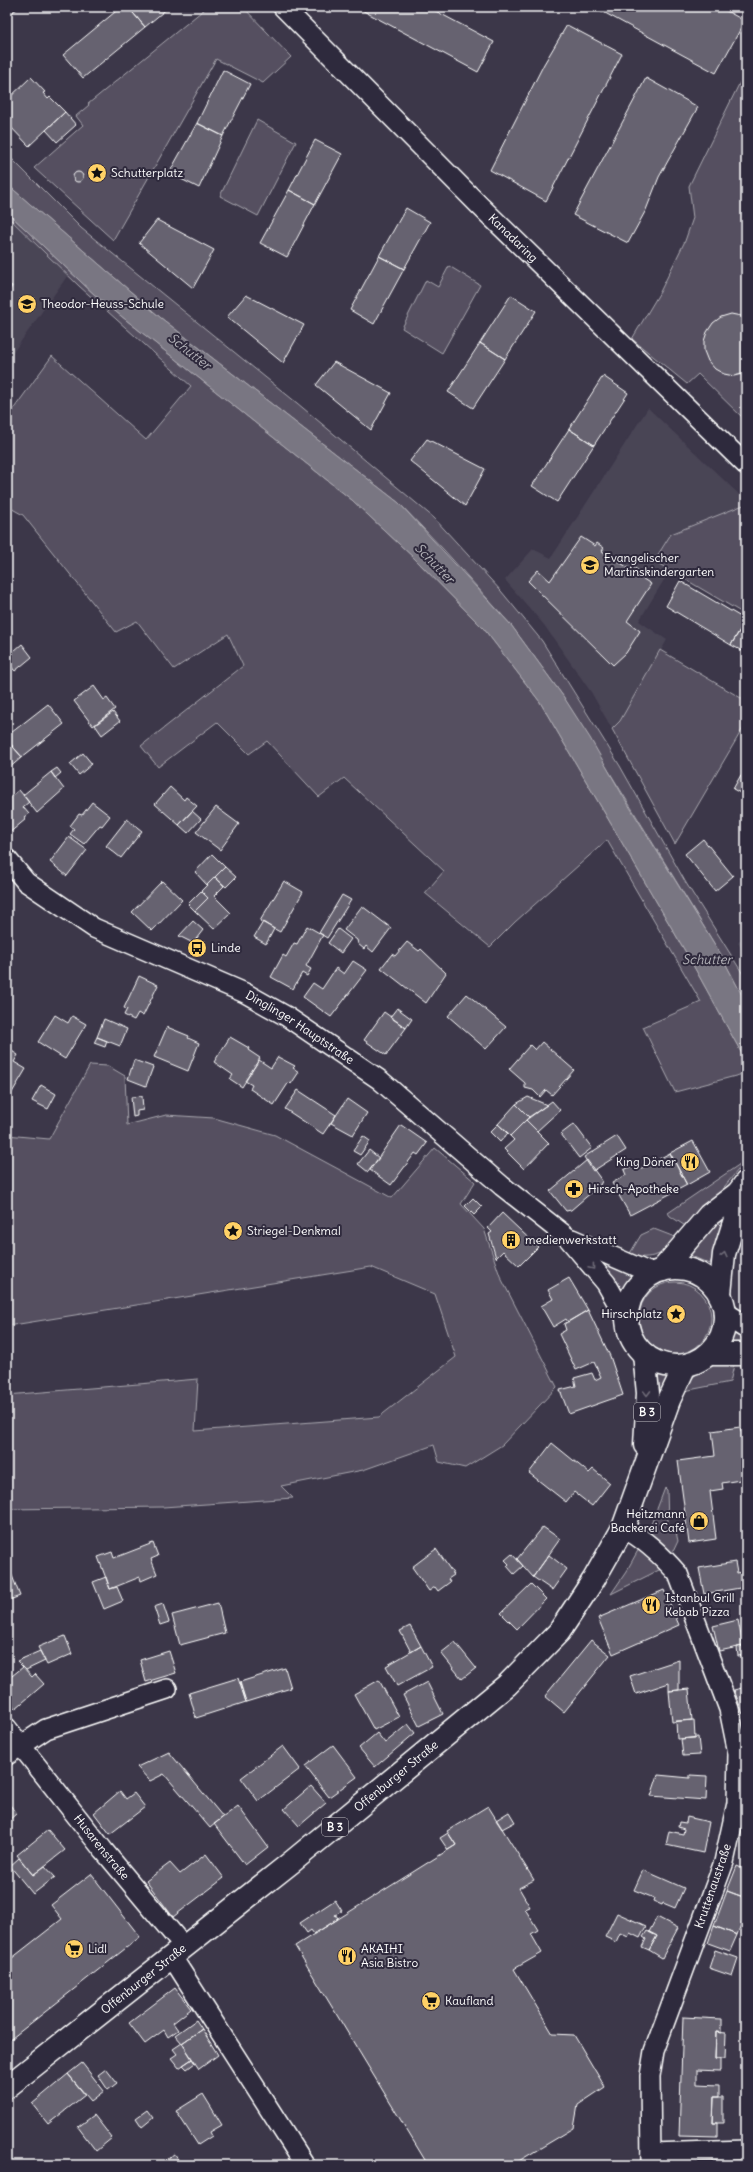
<svg xmlns="http://www.w3.org/2000/svg" width="753" height="2172" font-family="Delius,sans-serif">
<rect width="100%" height="100%" fill="#3c3749"/>
<filter id="ink" filterUnits="userSpaceOnUse"><feTurbulence type="fractalNoise" baseFrequency=".025" numOctaves="2"/><feDisplacementMap in="SourceGraphic" scale="8" xChannelSelector="R" yChannelSelector="G"/><feConvolveMatrix kernelMatrix="1 2 1 2 8 2 1 2 1" color-interpolation-filters="sRGB"/></filter>
<g filter="url(#ink)">
<path fill="#494455" d="M7,216l61,59 -61,86z
M648,408l98,93v3l-75,30 -17,26 16,10 -31,51 28,19 -47,81 -8,8 -21,-37 -47,-67 -39,-45 28,-31 18,9z
M746,934v22l-8,-13z"/>
<path fill="#555060" stroke="#aaa8b0" d="M207,7h36l48,50 -28,26 -47,-24 -103,181 -79,-72 49,-43 -7,-9 13,-11 -1,-1z
M746,70v351l-48,-47 -11,10 -55,-45 28,-47 25,-51 8,-23 -4,-32z
M257,120l39,22 -38,74 -38,-20z
M7,154l74,74 216,175 137,115 67,73 41,50 78,125 66,117 60,96v24l-26,-50 -157,-257 -52,-71 -67,-75 -45,-47 -238,-185 -154,-134z
M7,212l89,84 256,204 62,58 70,71 56,73 148,254 58,105v17l-3,-4 -68,18 -32,-65 58,-25 -94,-162 -92,82 -25,25 -65,-54 19,-22 -100,-93 -25,19 -52,-56 -18,13 -32,-32 -59,45 -17,-21 102,-80 -15,-32 -54,35 -37,-48 -21,11 -93,-117 -16,-9v-88l45,-62 94,84 45,-54 -112,-100 -72,-70z
M449,266l31,19 -38,68 -40,-25 24,-48 12,7z
M746,504v111l-92,-54 17,-27z
M660,650l86,51v22l-71,121 -63,-115 8,-8z
M90,1065l18,1 17,10 2,49 39,-10 48,3 61,17 117,63 43,-50 40,34 -14,22 23,25 16,47 57,111 -55,58 -37,23 -26,-6 -5,-17 -71,25 -82,16 12,12 -130,9 -156,2v-114l191,-16 -3,52 184,-14 77,-60 -21,-63 -64,-27 -364,59v-191l42,4z
M740,1164l2,1 -52,64 -20,-13 -2,-3z
M729,1208l-19,56 -21,-9z
M654,1229l26,10c-15,15 -29,22 -51,16l12,-20z
M597,1259l37,15 -13,16 -25,-28z
M639 1318a36 36 0 1 1 72 0a36 36 0 1 1-72 0Z
M737,1328l9,5v13l-16,-4z
M719,1361h16l-5,21 -46,9c7,-16 19,-23 35,-30z
M654,1374l14,2 -12,41z
M665,1488l2,2 1,33 8,9 2,9 -7,15 -24,-21z
M641,1545l22,23 -52,26 15,-22z"/>
<path fill="#797682" stroke="#afadb4" d="M7,184l154,134 238,185 112,122 52,71 27,42 33,58 97,157 26,50v58l-58,-105 -148,-254 -56,-73 -70,-71 -62,-58 -256,-204 -89,-84z"/>
<path fill="#666270" stroke="#fff" d="M7,7h12l-12,10z
M121,7h7l17,20 -62,51 -20,-23z
M128,7h41l-24,20z
M356,7h72l66,35 -16,30z
M594,7h125l26,14 -29,52z
M567,25l55,29 -76,147 -56,-31 54,-106z
M223,70l27,14 -27,52 -26,-13z
M31,77l14,15 -2,1 5,6 2,-2 15,15 -36,34 -22,-23v-23z
M646,78l52,29 -39,70 -13,33 -18,33 -55,-28z
M65,112l11,13 -19,17 -11,-12z
M197,123l26,13 -24,52 -30,-15z
M315,140l27,14 -27,50 -26,-14z
M73 177a5 5 0 1 1 10 0a5 5 0 1 1-10 0Z
M289,190l26,14 -28,53 -27,-14z
M406,208l24,14 -26,47 -25,-13z
M157,220l57,30 -21,38 -54,-45z
M379,256l25,13 -30,55 -24,-14z
M7,283l5,3 -5,10z
M246,295l58,30 -21,38 -56,-46z
M511,295l25,16 -31,48 -25,-16z
M731,314l15,3v56l-12,3 -10,-2 -9,-5 -7,-8 -4,-10v-10l3,-9 6,-9 8,-6z
M480,343l25,16 -32,49 -25,-16z
M334,362l57,31 -20,37 -55,-45z
M603,376l25,17 -34,52 -25,-16z
M569,429l25,16 -37,57 -25,-16z
M427,439l58,30 -20,37 -55,-45z
M581,537l14,9 2,-3 7,5 -2,3 28,18 2,-3 7,5 -2,4 14,9 -24,37 13,10 -14,22 -13,12 -85,-84 10,-11 12,11z
M680,581l66,39 -15,25 -65,-39z
M746,620v33l-15,-8z
M22,644l10,13 -17,14 -8,-9v-5z
M94,686l10,14 3,-2 8,11 -22,17 -19,-25z
M48,704l16,20 -42,33 -15,-17v-4z
M113,712l7,9 -18,14 -7,-10z
M7,740l15,17 -15,13z
M83,753l9,11 -13,11 -9,-11z
M57,768l4,5 -6,5 -4,-6z
M51,772l13,17 -27,24 -14,-18z
M741,775l5,3v18l-13,-7z
M170,787l14,13 2,-3 11,9 -18,19 -24,-21z
M19,790l10,12 -6,5 6,7 -4,3 1,2 -18,15 -1,-34z
M92,802l18,14 -8,10 -2,-1 -16,19 -14,-10 4,-5 -4,-3 9,-12 3,1z
M216,807l23,17 -19,26 -24,-18z
M192,811l9,8 -13,14 -9,-8z
M127,819l15,12 -21,27 -15,-12z
M69,837l18,13 -20,26 -17,-14z
M703,839l30,37 -18,15 -30,-37z
M212,854l13,13 -18,18 -12,-13z
M225,867l11,10 -10,10 -11,-10z
M215,877l9,9 -10,10 17,17 -17,16 -19,-18 13,-13 -7,-7z
M162,881l20,19 -30,31 -20,-19z
M284,881l19,11 -23,40 -20,-11z
M201,891l7,7 -13,13 -7,-7z
M342,895l9,5 -24,38 -8,-5z
M362,906l29,22 -18,24 -7,-6 -2,3 -6,-5 -1,-4 -13,-10z
M193,921l10,9 -10,13 -14,-7z
M263,922l11,7 -8,15 -12,-7z
M307,926l16,9 -17,31 5,3 -4,7 -5,-3 -9,16 -22,-12 12,-22 3,2 8,-14 3,1z
M338,929l13,10 -10,14 -13,-10z
M407,942l12,9 2,-2 25,24 -20,30 -45,-35 11,-14 3,2z
M353,961l14,9 -36,47 -28,-20 10,-14 9,6 14,-21 8,6z
M139,976l19,9 -15,31 -5,-3 -4,7 -10,-5 3,-6 -3,-1z
M467,994l39,33 -20,22 -38,-33z
M397,1008l15,11 -6,9 -16,-11z
M384,1012l22,16 -20,27 -22,-15z
M55,1015l13,8 4,-7 14,8 -21,35 -27,-17z
M104,1019l23,10 -7,17 -23,-9z
M167,1027l22,9 -1,2 11,5 -11,28 -34,-14z
M97,1037l10,4 -2,6 -11,-4z
M230,1037l19,11 -1,2 12,8 -18,29 -12,-8 3,-4 -19,-13z
M542,1042l32,28 -22,25 -6,-5 -6,7 -7,-7 -8,-2v-5l-16,-14 21,-24 5,5z
M7,1048l11,7 -4,7 12,7 -19,32z
M278,1057l17,9 -2,2 6,4 -8,12 -2,-2 -15,23 -24,-16 2,-4 -7,-4 14,-21 12,8z
M134,1060l19,7 -7,19 -18,-7z
M41,1085l15,9 -8,15 -16,-8z
M298,1090l38,25 -13,19 -38,-25z
M142,1096l1,14 -6,1v5l-4,1 -2,-20z
M528,1097l19,8 -18,12 -13,-13z
M347,1099l20,14 -14,22 -22,-12z
M552,1101l8,9 -23,21 -11,-11z
M516,1104l13,13 -19,19 -12,-12z
M526,1120l23,23 -25,26 -20,-20 10,-9 -4,-4z
M498,1124l10,9 -8,9 -10,-10z
M574,1124l18,24 -13,10 -18,-24z
M401,1125l26,18 -9,12 -3,-2 -24,32 -21,-15z
M363,1136l7,5 -10,14 -7,-4z
M617,1136l9,14 -33,21 -9,-14z
M693,1141l17,31 -23,13 -17,-32z
M369,1150l10,8 -11,14 -10,-8z
M670,1153l17,32 -57,30 -18,-32 14,-8 -2,-5 11,-6 3,6z
M587,1160l15,21 -2,4 -29,25 -5,1 -16,-20z
M473,1198l9,9 -8,8 -9,-9z
M502,1213l36,34 -19,19 -16,-15 -7,7 -7,-24 3,-2 -4,-4z
M569,1278l19,32 -20,12 -2,-3 -13,8 -12,-21 12,-7 -5,-9z
M588,1310l22,46 13,39 -54,19 -9,-24 16,-4 -2,-8 18,-5 3,7 6,-3 -7,-15 -18,8 -17,-36 7,-4 -2,-6z
M740,1427l1,5h5v47l-24,4 1,6 -13,2 6,48 -27,4 -11,-82 37,-5 -3,-25z
M552,1443l37,30 4,-4 17,14 -18,23 -18,-14 -8,10 -37,-29z
M543,1527l17,12 -27,38 -16,-18z
M153,1543l5,13 -7,3 6,15 -16,7 -1,-4 -30,12 -12,-32 14,-5 2,6z
M436,1549l18,26 -6,4 2,3 -12,9 -3,-4 -6,4 -17,-24z
M512,1554l11,12 -9,8 -7,-8 2,-2 -4,-4z
M549,1555l18,14 -15,21 -19,-13z
M735,1562l2,11 9,-2v16l-42,7 -5,-26z
M9,1568l11,28 -13,5v-32z
M106,1577l4,12 7,-2 6,14 -19,8 -11,-27z
M531,1584l15,15 -29,30 -16,-16z
M664,1590l15,35 -66,29 -15,-36z
M218,1603l7,30 -45,12 -8,-30z
M163,1604l6,18 -9,3 -6,-18z
M738,1620l5,26 -24,5 -6,-25z
M410,1626l11,20 -10,6 -11,-21z
M65,1636l7,18 -25,11 -9,-18z
M591,1640l19,15 -46,57 -19,-16z
M746,1640v15l-8,1 -1,-9 6,-1 -1,-5z
M455,1642l21,26 -14,11 -21,-26z
M421,1646l11,21 -35,19 -11,-20z
M40,1651l5,10 -19,9 -9,-9z
M169,1651l7,22 -30,9 -6,-22z
M679,1660v30l-10,1v-8l-33,11 -6,-18z
M23,1667l9,10 3,-3 9,10 -29,25 -8,-10v-19z
M285,1668l6,20 -45,14 -6,-20z
M238,1678l8,24 -50,16 -7,-25z
M379,1680l20,37 -25,13 -20,-36z
M427,1682l16,32 -24,12 -16,-31z
M746,1687v26l-3,1 -9,-24z
M689,1689l3,31 -20,2 -3,-31z
M694,1720l1,18 -18,1 -1,-18z
M408,1724l7,9 -40,34 -16,-19 18,-15 8,10z
M698,1737l2,18 -17,1 -2,-17z
M333,1745l24,32 -28,20 -24,-31z
M283,1746l17,23 -42,32 -17,-23z
M169,1752l54,65 -13,11 -46,-54 -14,7 -13,-14z
M658,1775l32,3v-3l17,1 -1,24 -55,-4z
M311,1786l15,17 -27,23 -15,-17z
M120,1791l6,8 8,-6 11,14 -35,27 -16,-21z
M7,1802l10,11 -10,9z
M238,1806l30,41 -23,18 -31,-41z
M488,1806l46,74 -15,8 11,19 -5,2 13,21 -7,4 11,19 -28,16 39,65 21,1 31,52 -27,18 -4,23 -62,37h-84l-133,-219 161,-101 -9,-14z
M509,1812l6,10 -13,7 -6,-9z
M687,1817l22,5 -6,31 -37,-8 3,-14 14,3 1,-5 -6,-2 1,-5 7,1z
M48,1830l17,20 -32,25 -16,-20z
M448,1833l8,12 -8,5 -8,-12z
M206,1854l18,24 -51,39 -27,-36 24,-18 10,11z
M19,1858l14,17 12,-9 10,11 -22,17 -23,-28z
M737,1866l9,4v28l-19,-7z
M643,1870l41,18 -9,20 -12,-5 -1,2 -9,-4 1,-3 -20,-8z
M91,1874l49,63 -133,105v-80l55,-43 -11,-14z
M727,1891l19,7v14l-9,23 -23,-9z
M335,1900l7,11 -7,4 3,4 -24,15 -3,-4 -4,3 -7,-10z
M617,1913l29,13 -6,12 -10,-5 -2,4 -8,-4 -4,9 -11,-5z
M657,1917l21,11 -16,30 -13,-8 8,-14 -8,-4z
M714,1926l23,9 -7,16 -22,-8z
M647,1931l10,5 -8,14 -7,-3 4,-8 -3,-2z
M715,1950l23,8 -6,18 -23,-8z
M175,1988l16,21 -18,14 5,7 -10,7 -4,-7 -19,14 -16,-21z
M683,2017l38,2v14l-5,-1 -1,27h5v12l-23,-1v14l22,1v12h-5l-1,26h4v14l-38,-1z
M196,2020l6,9 -20,14 -7,-8z
M202,2029l16,26 -19,14 -17,-26z
M716,2032l10,1 -1,26h-10z
M182,2043l10,16 -13,9 -8,-10 6,-4 -4,-5z
M192,2059l3,4 -8,6 -4,-4z
M82,2063l22,28 -13,10 -23,-27z
M106,2069l11,14 -9,7 -10,-15z
M68,2074l17,21 -37,29 -16,-20z
M203,2094l19,31 -12,7 2,4 -14,9 -22,-34z
M714,2097h9v26h-10z
M147,2110l6,8 -11,9 -6,-9z
M94,2115l18,23 -16,13 -18,-24z
M174,2154l8,11h-21l-1,-1z
M7,2157l6,8h-6z"/>
<g fill="none" stroke-linecap="round" stroke-linejoin="round">
<g stroke="#fff" stroke-width="22">
<g id="minor">
<path id="s1" d="M283,7l196,198 267,260"/>
<path id="s2" d="M7,859l19,23 68,46 151,65 41,23 94,64 122,106 65,51 39,46 21,37"/>
<path d="M572,1239l81,35"/>
<path d="M623,1528c22,11 39,28 55,46l51,135 9,44 -1,50 -13,59 -70,189 -4,25 1,89"/>
<path id="s3" d="M7,1728l97,123 80,96"/>
<path d="M7,1755l39,-26 121,-40"/>
<path d="M172,1957l133,208"/>
<path d="M651,2153l95,-3"/>
</g>
</g>
<g stroke="#fff" stroke-width="25">
<g id="major">
<circle cx="676" cy="1317" r="49"/>
<path d="M662,1270l47,-55 29,-22 8,-11"/>
<path d="M720,1294l4,-40 12,-38 2,-23"/>
<path d="M725,1314l21,13"/>
<path d="M644,1354l4,39 -3,52"/>
<path d="M710,1354h36"/>
<path id="s4" d="M7,2087l286,-226 214,-176 52,-53 35,-53 29,-51 46,-128 16,-34"/>
</g>
</g>
<use href="#minor" stroke="#2f2a3d" stroke-width="19"/>
<use href="#major" stroke="#2f2a3d" stroke-width="22"/>
</g>
<defs><path id="oneway-chevron" d="M-2-3.5L2.5 0L-2 3.5" fill="none" stroke-width="1.6" stroke-linecap="round" stroke-linejoin="round"/></defs>
<g stroke="#6d6a77">
<use href="#oneway-chevron" transform="translate(724 1255) rotate(-77)"/>
<use href="#oneway-chevron" transform="translate(592 1267) rotate(50)"/>
<use href="#oneway-chevron" transform="translate(647 1393) rotate(89)"/>
</g>
</g>
<defs>
<g id="sight-disc" transform="scale(1)"><circle r="9.5" fill="#ffd166" stroke="#2f2a3d"/><path d="M0-6L1.8-2.2L6-1.7L2.9 1.2L3.7 5.4L0 3.3L-3.7 5.4L-2.9 1.2L-6-1.7L-1.8-2.2Z" fill="#111"/></g>
<g id="school-disc" transform="scale(1)"><circle r="9.5" fill="#ffd166" stroke="#2f2a3d"/><path d="M0-5L7-2L0 1L-7-2ZM-4 1L0 2.5L4 1V4Q0 6-4 4Z" fill="#111"/></g>
<g id="bus-disc" transform="scale(1)"><circle r="9.5" fill="#ffd166" stroke="#2f2a3d"/><path d="M-5-6H5V4H4V6H2V4H-2V6H-4V4H-5ZM-3.5-4V0h7V-4ZM-3.5 1.2v1.5H-2V1.2ZM2 1.2v1.5H3.5V1.2Z" fill="#111"/></g>
<g id="restaurant-disc" transform="scale(1)"><circle r="9.5" fill="#ffd166" stroke="#2f2a3d"/><path d="M-5-6h1v4h1v-4h1v4h1v-4h1v5L-1.5 .5V6h-2V.5L-5-1ZM5-6V6H3V1.5H1.5Q1.5-4 5-6Z" fill="#111"/></g>
<g id="pharmacy-disc" transform="scale(1)"><circle r="9.5" fill="#ffd166" stroke="#2f2a3d"/><path d="M-2-6h4v4h4v4h-4v4h-4v-4h-4v-4h4Z" fill="#111"/></g>
<g id="building-disc" transform="scale(1)"><circle r="9.5" fill="#ffd166" stroke="#2f2a3d"/><path d="M-4-6H4V6H1V3H-1V6H-4ZM-2.5-4.3h1.7v1.8h-1.7ZM.8-4.3h1.7v1.8H.8ZM-2.5-1h1.7V.8h-1.7ZM.8-1h1.7V.8H.8Z" fill="#111"/></g>
<g id="shop-disc" transform="scale(1)"><circle r="9.5" fill="#ffd166" stroke="#2f2a3d"/><path d="M-5-2.5h2.3a2.7 3.5 0 0 1 5.4 0H5L5.5 6h-11ZM-1.5-2.5h3a1.5 2.3 0 0 0-3 0Z" fill="#111"/></g>
<g id="supermarket-disc" transform="scale(1)"><circle r="9.5" fill="#ffd166" stroke="#2f2a3d"/><path d="M-6-5.5h2.5l.6 2H6L4.5 2H-2.5L-4.4-4H-6ZM-1.5 3.2a1.3 1.3 0 1 0 .1 0ZM3 3.2a1.3 1.3 0 1 0 .1 0Z" fill="#111"/></g>
</defs>
<g fill-rule="evenodd">
<use href="#sight-disc" x="97" y="173"/>
<use href="#school-disc" x="27" y="304"/>
<use href="#school-disc" x="590" y="565"/>
<use href="#bus-disc" x="197" y="948"/>
<use href="#restaurant-disc" x="690" y="1162"/>
<use href="#pharmacy-disc" x="574" y="1189"/>
<use href="#sight-disc" x="233" y="1231"/>
<use href="#building-disc" x="511" y="1240"/>
<use href="#sight-disc" x="676" y="1314"/>
<use href="#shop-disc" x="699" y="1521"/>
<use href="#restaurant-disc" x="651" y="1605"/>
<use href="#supermarket-disc" x="74" y="1949"/>
<use href="#restaurant-disc" x="347" y="1956"/>
<use href="#supermarket-disc" x="431" y="2001"/>
</g>
<g text-anchor="middle" stroke-width="4" stroke-linejoin="round" paint-order="stroke">
<g fill="#2f2a3d" stroke="#c1bfc5" stroke-width="1">
<rect x="634" y="1403" width="26" height="18" rx="3"/>
<rect x="322" y="1818" width="26" height="18" rx="3"/>
</g>
<g font-size="11" font-weight="bold" fill="#fff">
<text x="647" y="1416">B 3</text>
<text x="335" y="1831">B 3</text>
</g>
<g font-size="12" fill="#fff" stroke="#2f2a3d" text-anchor="start">
<text x="111" y="177">Schutterplatz</text>
<text x="41" y="308">Theodor-Heuss-Schule</text>
<text x="604" y="562">Evangelischer<tspan x="604" dy="14">Martinskindergarten</tspan></text>
<text x="211" y="952">Linde</text>
<text x="676" y="1166" text-anchor="end">King Döner</text>
<text x="588" y="1193">Hirsch-Apotheke</text>
<text x="247" y="1235">Striegel-Denkmal</text>
<text x="525" y="1244">medienwerkstatt</text>
<text x="662" y="1318" text-anchor="end">Hirschplatz</text>
<text x="685" y="1518" text-anchor="end">Heitzmann<tspan x="685" dy="14">Backerei Café</tspan></text>
<text x="665" y="1602">Istanbul Grill<tspan x="665" dy="14">Kebab Pizza</tspan></text>
<text x="88" y="1953">Lidl</text>
<text x="361" y="1953">AKAIHI<tspan x="361" dy="14">Asia Bistro</tspan></text>
<text x="445" y="2005">Kaufland</text>
</g>
<g font-size="12" fill="#fff" stroke="#2f2a3d">
<text dy="4" stroke="none"><textPath href="#s1" startOffset="326">Kanadaring</textPath></text>
<text dy="4" stroke="none"><textPath href="#s2" startOffset="341">Dinglinger Hauptstraße</textPath></text>
<text dy="4" stroke="none"><textPath href="#s4" startOffset="498">Offenburger Straße</textPath></text>
<text dy="4" stroke="none"><textPath href="#s3" startOffset="152">Husarenstraße</textPath></text>
<text transform="translate(713 1886) rotate(-71)" y="4">Kruttenaustraße</text>
<text dy="4" stroke="none"><textPath href="#s4" startOffset="174">Offenburger Straße</textPath></text>
</g>
<g font-size="13" font-style="italic" fill="#b5b4ba" stroke="#2f2a3d">
<text transform="translate(190 351) rotate(38)" y="5">Schutter</text>
<text transform="translate(435 563) rotate(46)" y="5">Schutter</text>
<text x="707" y="964">Schutter</text>
</g>
</g>
<rect width="753" height="2172" fill="none" stroke="#2f2a3d" stroke-width="24"/>
<rect x="12" y="12" width="729" height="2148" fill="none" stroke="#fff" stroke-width="1.5" filter="url(#ink)"/>
</svg>
